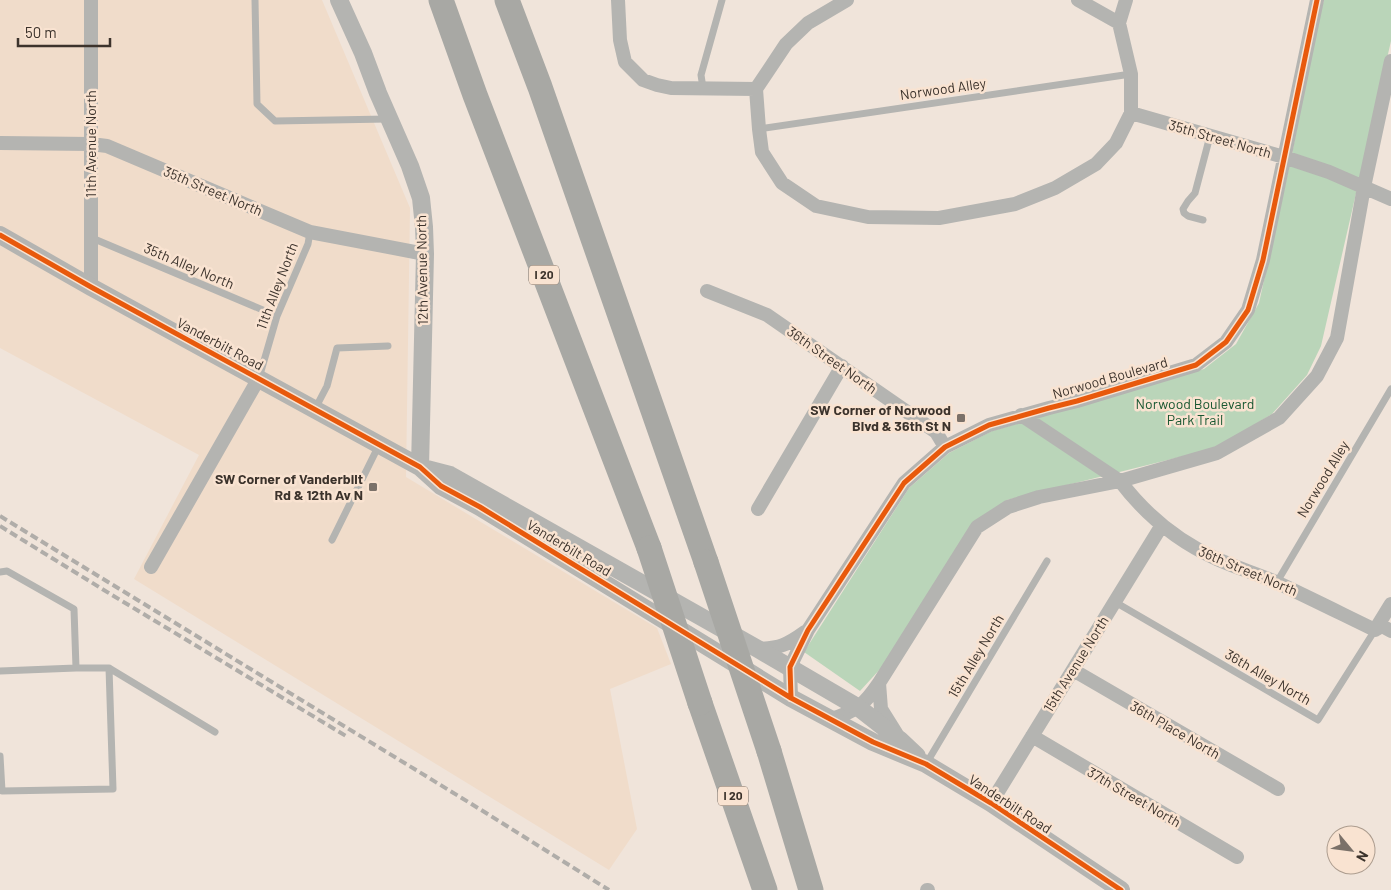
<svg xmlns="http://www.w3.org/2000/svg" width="1391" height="890" font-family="Barlow,sans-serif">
<rect width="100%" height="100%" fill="#f0e4da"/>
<path fill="#f0dcca" d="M0,0h322l88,208 -4,269 251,151 14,36 -61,25 27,140 -28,41 -475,-291 65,-124 -199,-107z"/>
<path fill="#bad5b9" d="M1324,0h67v41l-70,305 -14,29 -35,39 -56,34 -209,52 -32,21 -93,146 -22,24 -56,-39 105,-164 40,-35 43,-22 212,-62 32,-25 23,-41 33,-149 24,-126z"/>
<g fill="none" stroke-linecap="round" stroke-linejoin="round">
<path stroke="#b4b4b1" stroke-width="7" d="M255,0l2,104 18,17 112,-2
M703,88l-2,-13 21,-75
M759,129l372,-55
M1203,220l-15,-4 -4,-3 -1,-4 5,-8 7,-8 15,-57
M92,238l185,78
M259,378l18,-62 31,-72 2,-12
M315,409l12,-23 10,-38 51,-2
M332,540l47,-95
M0,572l7,-1 67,38 2,59h33l106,64
M1277,582l114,-193
M1115,602l203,118 57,-90
M0,671l76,-3
M0,756l2,35 111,-2 -4,-121
M926,764l121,-203"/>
<path stroke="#b4b4b1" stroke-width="14" d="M91,0v287
M618,0l2,40 5,22 18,18 14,5 14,3 85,1
M847,0l-39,23 -22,21 -30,45 3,40 3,23 20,31 34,23 52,11 71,1 76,-14 40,-16 41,-24 20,-21 15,-30v-39l-12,-51 -41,-23
M1119,23l7,-23
M1131,113l153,44 45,15 62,27
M0,143l91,1 16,2 203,86 115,22
M707,291l60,24 169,117 9,15
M1021,415l99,66c25,33 59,61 97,78 20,9 41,15 61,24 32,15 64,31 97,47l7,-4 9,5
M758,509l84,-143
M151,567l108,-189
M1375,630l16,-26
M758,649c22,-1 29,-4 47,-17
M1073,670l205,119
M879,683l2,26 15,24
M791,698l-1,-31 18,-37 96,-147 41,-36 44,-22 60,-17 28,-7 119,-36 30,-23 22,-32 15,-50 54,-260
M831,719c26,-8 33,-14 48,-36l98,-156 31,-20 31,-10 81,-16 97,-28 62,-35 38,-42 20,-38 27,-151 27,-126
M1032,736l205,121
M991,803l171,-278
M927,890h1"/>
<path stroke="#b4b4b1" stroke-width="18" d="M339,0l24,53 15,40 32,73 11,32 3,29 1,27 -5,213
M0,235l91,52 329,180 21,19 39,21 311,191 82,44 53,22 65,39 130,87
M423,468l27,7 308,174 101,59 41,32 17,16"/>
<path stroke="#a8a8a4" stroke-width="25" d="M441,0l34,95 174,453
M507,0l33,87 166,475
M700,703l65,187
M769,751l42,139"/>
<path stroke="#b0ada9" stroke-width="4" stroke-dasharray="8 4" stroke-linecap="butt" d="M0,516l470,287 139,87
M0,526l112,69 234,141"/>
<path stroke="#a8a8a4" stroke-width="25" d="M649,548l51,155
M706,562l63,189"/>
<g stroke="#f9e3d1" stroke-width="8">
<path id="cycleway" d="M0,235l91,52 329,180 21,19 39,21 311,191 82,44 53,22 65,39 130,87
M791,698l-1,-31 18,-37 96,-147 41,-36 44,-22 60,-17 28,-7 119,-36 30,-23 22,-32 15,-50 54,-260"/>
</g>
<use href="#cycleway" stroke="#e8590c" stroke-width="5"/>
</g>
<g fill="#7b7169" stroke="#f9e3d1" stroke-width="2">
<rect x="956" y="413" width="10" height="10" rx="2.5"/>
<rect x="368" y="482" width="10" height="10" rx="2.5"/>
</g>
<g text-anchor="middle" stroke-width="5" stroke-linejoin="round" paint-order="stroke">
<g fill="#f9e3d1" stroke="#75685e" stroke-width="1">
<rect x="529" y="265.5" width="30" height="19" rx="4"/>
<rect x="718" y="786.5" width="30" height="19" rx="4"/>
</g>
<g font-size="12" font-weight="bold" fill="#3c332c">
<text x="544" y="279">I 20</text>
<text x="733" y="800">I 20</text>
</g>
<g font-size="14" fill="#3c332c" stroke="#f9e3d1">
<text transform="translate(943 89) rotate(-8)" y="5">Norwood Alley</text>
<text transform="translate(1220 139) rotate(16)" y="5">35th Street North</text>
<text transform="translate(91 144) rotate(-90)" y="5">11th Avenue North</text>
<text transform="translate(213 191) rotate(23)" y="5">35th Street North</text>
<text transform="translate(189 266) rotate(23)" y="5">35th Alley North</text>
<text transform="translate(422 270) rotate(-91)" y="5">12th Avenue North</text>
<text transform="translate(277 286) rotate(-69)" y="5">11th Alley North</text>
<text transform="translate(220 344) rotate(28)" y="5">Vanderbilt Road</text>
<text transform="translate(832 360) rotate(35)" y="5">36th Street North</text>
<text transform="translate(1110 378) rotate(-16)" y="5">Norwood Boulevard</text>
<text transform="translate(1323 479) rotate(-59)" y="5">Norwood Alley</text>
<text transform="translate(569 548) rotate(31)" y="5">Vanderbilt Road</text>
<text transform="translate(1248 571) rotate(23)" y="5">36th Street North</text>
<text transform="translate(976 656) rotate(-59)" y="5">15th Alley North</text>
<text transform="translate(1076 664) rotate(-58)" y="5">15th Avenue North</text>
<text transform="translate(1268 677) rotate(30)" y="5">36th Alley North</text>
<text transform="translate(1175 730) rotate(30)" y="5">36th Place North</text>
<text transform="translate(1134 797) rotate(30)" y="5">37th Street North</text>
<text transform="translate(1010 804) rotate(33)" y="5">Vanderbilt Road</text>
</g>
<g font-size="14" fill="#185731" stroke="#f9e3d1">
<text x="1195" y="409">Norwood Boulevard<tspan x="1195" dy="16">Park Trail</tspan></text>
</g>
<g font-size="14" font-weight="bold" fill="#3c332c" stroke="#f9e3d1" text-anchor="end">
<text x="951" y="415">SW Corner of Norwood<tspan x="951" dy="16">Blvd &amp; 36th St N</tspan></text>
<text x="363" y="484">SW Corner of Vanderbilt<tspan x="363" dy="16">Rd &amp; 12th Av N</tspan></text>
</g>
</g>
<g transform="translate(1351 850) rotate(119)"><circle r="24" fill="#f9e3d1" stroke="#ad9d8f"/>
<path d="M0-4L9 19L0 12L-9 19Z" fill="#7b7169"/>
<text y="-8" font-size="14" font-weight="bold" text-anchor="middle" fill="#3c332c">N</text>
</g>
<path d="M18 38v8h92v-8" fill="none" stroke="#3c332c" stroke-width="2.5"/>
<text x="25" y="38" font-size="15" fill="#3c332c" stroke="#f9e3d1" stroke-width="4" paint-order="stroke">50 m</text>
</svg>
